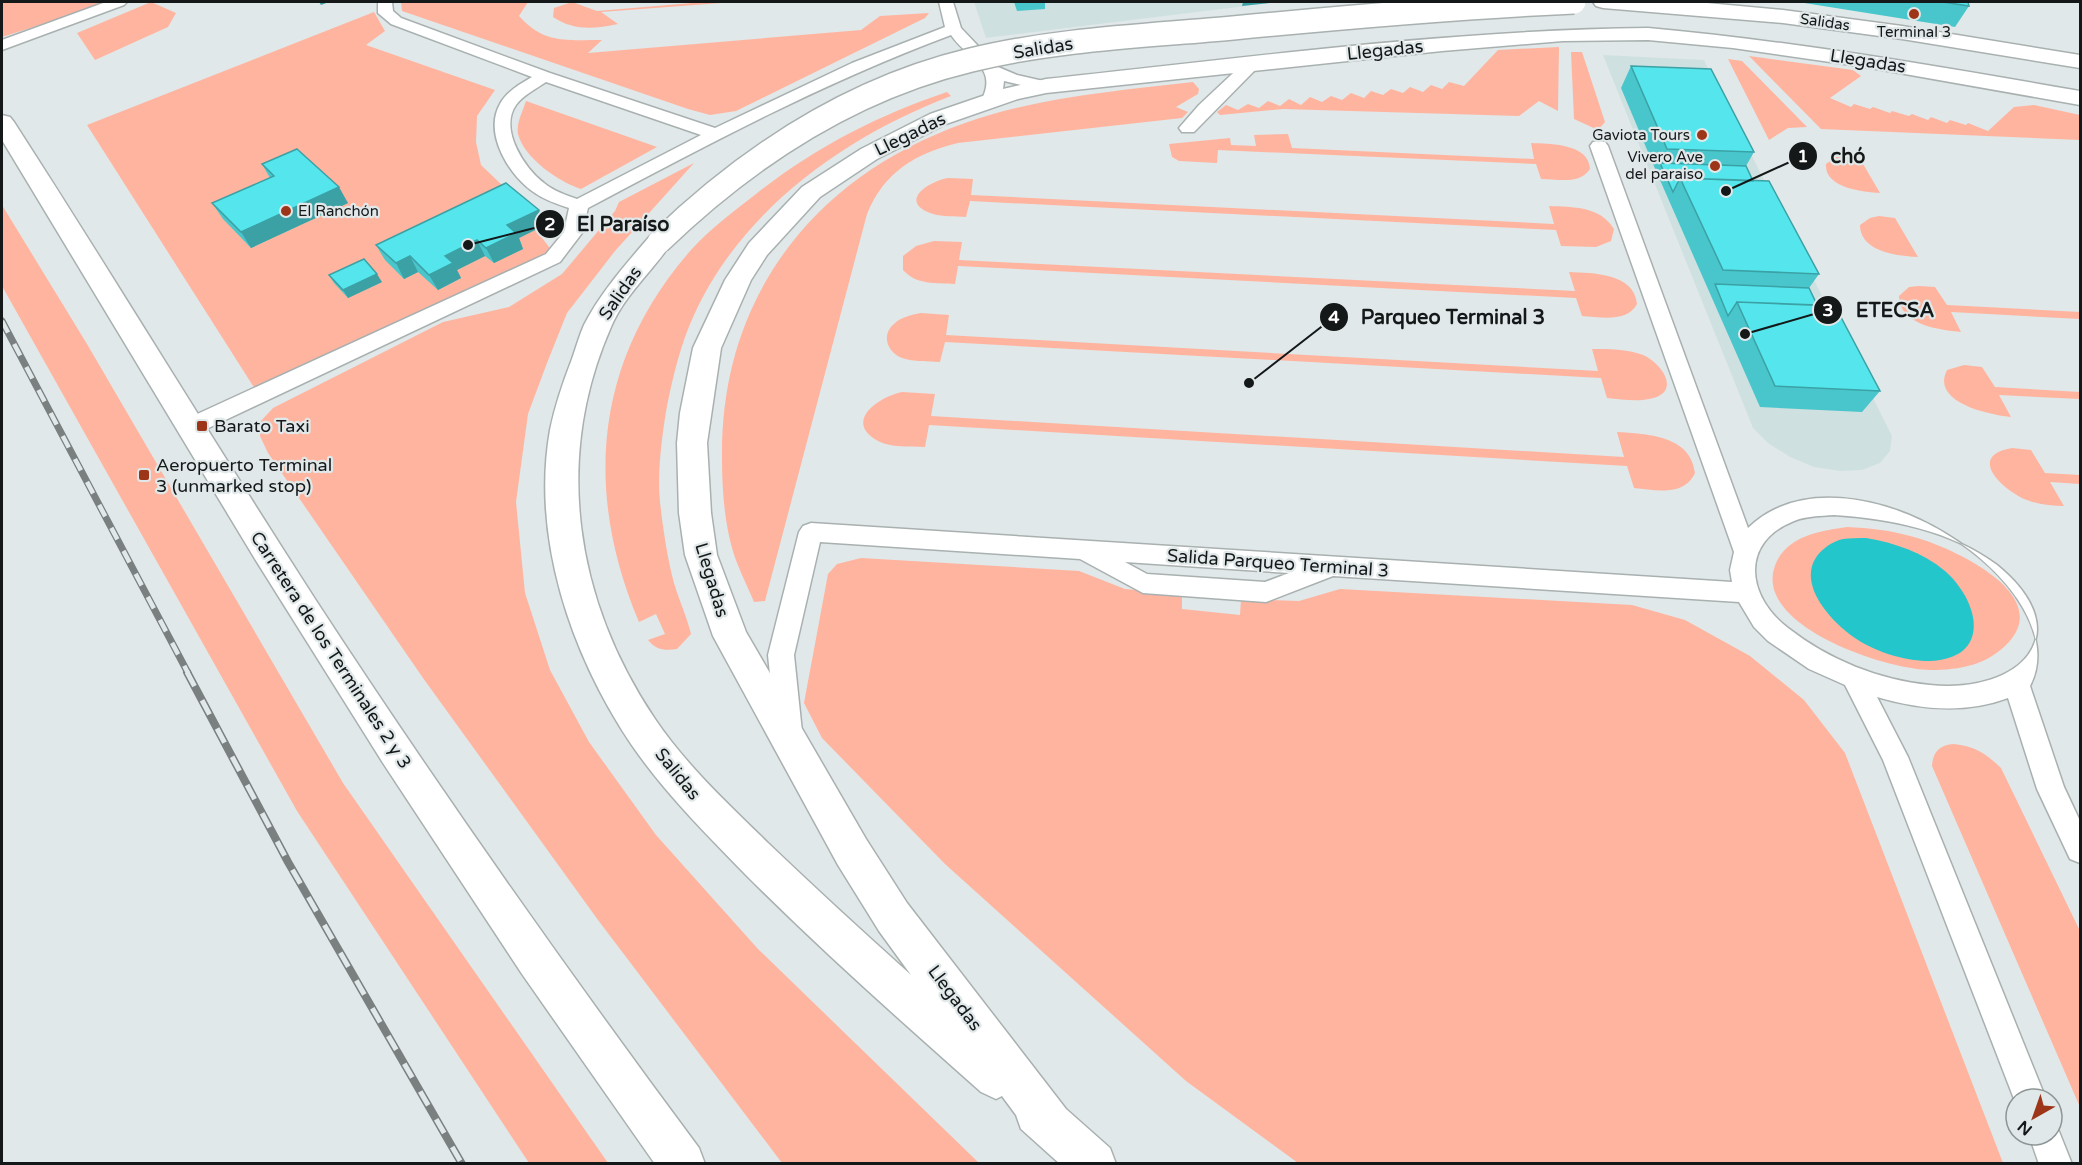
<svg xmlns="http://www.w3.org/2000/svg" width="2082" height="1165" font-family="'Varela Round',sans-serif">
<rect width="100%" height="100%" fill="#e1e8e9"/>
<path fill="#cfe0e0" d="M974,2h304l-292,36z
M1603,55l101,5 188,376 -2,15 -10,12 -18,7 -22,1 -26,-4 -24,-10 -22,-14 -15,-15z"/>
<path fill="#ffb49f" d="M2,2h110l-110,35z
M151,2l25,11 -8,14 -73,33 -18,-27z
M401,2h127l-9,14c25,28 47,24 83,24l-14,13 273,-23 19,-14 49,-3 -4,5 -189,93 -26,4 -22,-6 -286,-98z
M572,2l25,9 107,-9h31l-134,10 17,12c-24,5 -44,7 -65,-7l1,-9z
M374,12l11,19 -19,14 129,45 -18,26 -1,26 5,23 21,20 50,66 -297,138 -168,-264z
M1559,47l-1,64 -19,-10 -20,15 -236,-7 -63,6 -3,-3 9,-7 12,5 10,-6 11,4 9,-7 12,5 9,-7 12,6 9,-8 12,5 9,-6 11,4 9,-7 13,5 7,-7 12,4 8,-6 12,4 7,-6 13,5 8,-7 11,4 7,-7 15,4 34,-36z
M1571,52h11l23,70 -7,8 -24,-11z
M1749,56l104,14 8,6 -31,22 21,9 3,-3 16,5 3,-2 17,6 2,-2 17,5 3,-2 16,6 3,-3 16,6 3,-3 16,5 2,-2 20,8 26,-24 20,-2 46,10v25l-259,-11z
M1728,59l14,2 65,66 -19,1 -19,12z
M1193,82l6,7 -1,5 -22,13 12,5 -6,6 -224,25c-42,10 -74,29 -91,71l-102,387 -11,1c-7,-17 -17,-36 -22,-54 -8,-29 -10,-61 -10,-90 -2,-162 93,-282 243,-335 74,-26 151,-32 228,-41z
M947,92l4,4c-105,40 -209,113 -257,219 -13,28 -21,61 -27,91 -5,29 -10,67 -7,96 3,26 7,55 14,81 5,17 13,34 17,51l-14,15c-12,2 -21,1 -29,-9l17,-6 -9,-20 -17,8c-56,-132 -44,-263 52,-372 19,-21 43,-39 65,-56 60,-47 120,-78 191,-102z
M526,101l131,46 -76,42c-22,-7 -57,-31 -63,-55 -2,-11 5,-23 8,-33z
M1288,134l4,14 242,11 -3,-16c18,1 58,0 59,26 -10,16 -33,10 -49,10l-5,-15 -318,-14 -1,13 -38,-2 -7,-4 -3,-13 61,-6 1,7 25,1 -2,-11z
M1844,156l15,1 21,36c-17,-1 -56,-5 -54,-29l10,-7z
M694,163l-79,88 -48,62 -20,50 -19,51 -12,88 9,91 25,77 39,72 67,93 102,114 221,214h-197l-184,-243 -175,-242 -155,-225 -8,-17v-14l13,-14 170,-86 66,-15 53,-33 53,-63 4,-9z
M948,178l25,1 -2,16 583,29 -5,-18c24,1 51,0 65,23l-3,12 -15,6 -35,-1 -5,-16 -586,-29 -4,16c-11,-1 -23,0 -33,-3 -35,-11 -7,-32 15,-36z
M2,205l85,139 256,439 265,380h-79l-232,-352 -295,-525z
M1879,216l16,2 23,39c-20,-1 -58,-5 -58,-32l10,-7z
M934,241l28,1 -3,18 616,31 -6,-19c24,1 65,1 68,32 -10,19 -37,13 -55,12l-6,-18 -618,-32 -3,18c-19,-1 -39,1 -52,-14v-14l13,-10z
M1919,286l16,1 12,18 133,7v7l-129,-7 10,20c-21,-2 -62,-7 -62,-36l10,-9z
M921,313l28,2 -3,20 652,36 -6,-22c17,0 35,0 51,6 20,9 39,38 6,44 -13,3 -29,0 -42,-1l-6,-20 -656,-36 -5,20c-12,-1 -26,0 -38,-4 -15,-6 -21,-23 -8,-34 7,-7 17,-9 27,-11z
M1964,365l18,2 13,20 85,5v7l-81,-4 12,22c-20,-2 -81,-14 -64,-47z
M902,392l33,2 -4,22 693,41 -7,-25c29,2 74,3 78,41 -11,24 -40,17 -61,15l-7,-22 -698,-41 -4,22c-15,-1 -34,1 -47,-6 -35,-19 0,-44 24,-49z
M2012,448l19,2 14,23 35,2v9l-30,-2 14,24c-12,0 -25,-1 -37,-6 -23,-9 -62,-44 -15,-52z
M1847,527c22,1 42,3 63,9 37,9 144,56 99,106 -21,23 -49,28 -79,28 -44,0 -184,-46 -153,-109 13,-26 44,-30 70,-34z
M861,558l218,13 46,18 57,5v15l58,6 1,-16 58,2 41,-12 292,16 53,15 65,36 54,44 41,53 158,410h-705l-112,-82 -241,-217 -123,-126 -18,-35 24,-129 9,-10z
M1954,744c20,2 33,10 47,24l79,163v176l-148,-341c1,-15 8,-21 22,-22z"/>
<path fill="#23c6cb" d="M1866,538c29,5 56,14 79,33 35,31 47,88 -16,90 -26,0 -56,-10 -77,-25 -22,-16 -55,-52 -35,-80 6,-8 16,-15 26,-17 7,-1 16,-1 23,-1z"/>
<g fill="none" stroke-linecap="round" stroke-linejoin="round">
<g stroke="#a9b0b0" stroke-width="3">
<path id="lane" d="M106,2h21l-3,3 -122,45v-10z
M378,2h14l1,9 8,7 149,55 165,55 137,-65 93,-36 -6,-25h14l8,26 37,39 19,8 35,8 2,3 -8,5 -42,-10 -1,8 -8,16h-12l-2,-4c18,-34 -13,-41 -30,-66 -126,47 -245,110 -363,173l-6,25 -22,29 -362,171 -8,2 -8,-2 -3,-6 3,-6 364,-167 18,-22 5,-24c-12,-4 -24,-8 -34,-15 -25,-16 -52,-59 -35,-89 6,-12 20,-20 32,-27l-141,-53 -13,-11zM546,82l155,53 -124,64c-11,-4 -24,-8 -33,-16 -20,-15 -45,-54 -28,-78 7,-10 20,-16 30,-23z
M1252,59l6,2 2,3 -2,3 -64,65h-12l-3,-4 20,-23 47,-44z
M1599,141l6,1 3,4 140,382c99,-96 334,58 282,158l34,101 16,34v42l-10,-4 -33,-70 -29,-91c-43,16 -87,12 -131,-1l31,60 138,342h-30v5l-133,-344 -38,-75 -36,-16 -41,-28 -14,-14 -15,-25 -406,-26 -67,26 -123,-9 -63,-34 -260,-17 -26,113 8,77 -4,8 -9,4 -9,-4 -4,-8 -8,-77 31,-123 4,-6 8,-3 921,59 -2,-12 4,-18 -144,-406 3,-4zM1834,515c57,4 116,15 163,50 85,70 21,129 -67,120 -51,-5 -101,-25 -142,-57 -41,-31 -49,-85 6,-107 12,-5 27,-5 40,-6zM1125,562l164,11 -24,9 -118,-8z
M2052,1122l4,2 16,40h-33l-10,-29h23z"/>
</g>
<g stroke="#a9b0b0" stroke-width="3">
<path id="secondary" d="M1593,2h103l87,8 119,16 178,29v13l-178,-29 -119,-16 -180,-15 -7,-2z
M1648,28c145,13 288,38 432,63v14l-215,-38 -132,-19 -85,-8 -85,1 -121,10 -396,42 -28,6 -72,25 -69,35 -57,38 -53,58 -16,25 -30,68 -14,95 4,70 6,42 29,77 120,207 41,64 159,206 44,39 6,16h-56l-39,-35 -5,-14 -14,-19 -6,3 -15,-7c-80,-71 -160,-142 -236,-218 -40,-41 -81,-82 -114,-130 -60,-90 -100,-206 -81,-314 5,-24 13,-48 22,-71 4,-11 7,-23 12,-34 17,-33 42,-61 66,-89l9,-2 9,2 4,6c-19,29 -47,52 -61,85 -58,132 -36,273 44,392 31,46 73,85 113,124 47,45 95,89 143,132l-32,-44 -41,-66 -125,-229 -28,-81 -6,-42 -2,-70 3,-30 13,-65 32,-68 24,-37 53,-56 59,-38 69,-35 73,-25 43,-10c200,-21 401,-49 602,-51z"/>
</g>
<g stroke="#a9b0b0" stroke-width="3">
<path id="primary" d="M2,115l8,2 4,5c102,158 199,319 301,477 122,187 251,370 384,549l6,16h-50l-133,-190 -139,-211 -128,-204 -253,-419z"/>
</g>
<use href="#lane" fill="#fff" fill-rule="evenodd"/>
<use href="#secondary" fill="#fff" fill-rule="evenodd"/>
<use href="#primary" fill="#fff" fill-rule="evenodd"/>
<g stroke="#7a7f80" stroke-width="7">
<path id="rail-far1" d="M2,321l186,352"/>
</g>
<g stroke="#7a7f80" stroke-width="8">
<path id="rail" d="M187,672l101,190 174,302"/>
</g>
<use href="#rail-far1" stroke="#e1e8e9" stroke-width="4.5" stroke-dasharray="13" stroke-linecap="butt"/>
<use href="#rail" stroke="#e1e8e9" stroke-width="5" stroke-dasharray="16" stroke-linecap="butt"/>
<g stroke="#a9b0b0" stroke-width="26" stroke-linecap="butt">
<path id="secondary-bridge" d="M659,242c89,-86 191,-153 312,-182 86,-21 175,-24 262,-32 114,-11 227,-21 341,-26"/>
</g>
<use href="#secondary-bridge" stroke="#fff" stroke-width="23"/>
</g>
<path fill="#48c6cb" d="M1014,2h31v7l-28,2z
M1798,2h170l1,4 -14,21z
M1631,66l123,86 -8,14 7,15 66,93 -10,14 9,17 62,86 -18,21 -102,-5 -104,-236 -35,-83z
M262,164l86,39 -97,45 -28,-29 -11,-16 58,-25z
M545,225l-26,13 4,11 -29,14 -9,-7 -28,14 4,8 -23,12 -20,-18 -14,7 -19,-19 -9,-15z
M329,275l53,7 -34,16 -14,-15z"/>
<path fill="#3ba1a5" d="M319,2h10l-8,3z
M1243,2h35l-36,4z
M339,187l9,16 -97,45 -10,-16z
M539,210l6,15 -26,13 4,11 -29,14 -8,-15 21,-23z
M477,240l8,16 -28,14 4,8 -23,12 -9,-15 16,-19z
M410,256l8,16 -14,7 -8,-16z
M377,274l5,8 -34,16 -5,-8z"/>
<path fill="#54e6ec" stroke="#3ba1a5" stroke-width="1.5" d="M1943,2h25l1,4z
M1631,66l80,3 43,83 -87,-3z
M297,149l42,38 -98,45 -29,-29 62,-27 -12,-12z
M1660,163l86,3 7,15 -73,-3 -7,14z
M1680,178l89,3 50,93 -96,-4z
M506,183l33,27 -32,15 9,8 -30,15 -9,-8 -32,16 8,7 -24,12 -19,-19 -14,7 -20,-18z
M364,259l13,15 -34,16 -14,-15z
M1715,284l94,4 8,17 -80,-3 -9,14z
M1737,302l98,4 45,85 -105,-5z"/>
<g fill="#9d3518" stroke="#e1e8e9" stroke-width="2">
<circle cx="1914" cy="14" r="6"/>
<circle cx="1702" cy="135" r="6"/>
<circle cx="1715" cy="166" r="6"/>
<circle cx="286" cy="211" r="6"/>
<rect x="196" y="420" width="12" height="12" rx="3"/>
<rect x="138" y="469" width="12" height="12" rx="3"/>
</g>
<g text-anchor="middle" stroke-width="4.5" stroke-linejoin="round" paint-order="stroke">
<g font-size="15" fill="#151818" stroke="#e1e8e9">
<text transform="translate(1825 22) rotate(8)" y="5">Salidas</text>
</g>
<g font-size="15" fill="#151818" stroke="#e1e8e9" text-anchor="end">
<text x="1914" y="37" text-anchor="middle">Terminal 3</text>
<text x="1690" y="140">Gaviota Tours</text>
<text x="1703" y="162">Vivero Ave<tspan x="1703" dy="17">del paraiso</tspan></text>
<text x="298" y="216" text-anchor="start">El Ranchón</text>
</g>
<g font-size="18" fill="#151818" stroke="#e1e8e9">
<text transform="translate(1043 48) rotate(-9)" y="6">Salidas</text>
<text transform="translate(1385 50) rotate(-6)" y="6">Llegadas</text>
<text transform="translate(1868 61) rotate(9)" y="6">Llegadas</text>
<text transform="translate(910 134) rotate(-26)" y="6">Llegadas</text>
<text transform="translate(620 293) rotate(-55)" y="6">Salidas</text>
<text transform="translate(1278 563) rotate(4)" y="6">Salida Parqueo Terminal 3</text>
<text transform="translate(712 580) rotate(73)" y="6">Llegadas</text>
<text transform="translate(331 650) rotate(57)" y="6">Carretera de los Terminales 2 y 3</text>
<text transform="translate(678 774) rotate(51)" y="6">Salidas</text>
<text transform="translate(955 998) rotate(53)" y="6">Llegadas</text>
</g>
<g font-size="18" fill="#151818" stroke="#e1e8e9" text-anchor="start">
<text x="214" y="432">Barato Taxi</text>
<text x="156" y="471">Aeropuerto Terminal<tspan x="156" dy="21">3 (unmarked stop)</tspan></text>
</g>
</g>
<path fill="none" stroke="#151818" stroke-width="2" d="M1726 191L1803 156M468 245L550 224M1745 334L1828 310M1249 383L1334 317"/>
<g fill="#151818" stroke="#e1e8e9" stroke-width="2">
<circle cx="1726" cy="191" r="6"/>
<circle cx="468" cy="245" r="6"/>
<circle cx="1745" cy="334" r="6"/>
<circle cx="1249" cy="383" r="6"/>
<circle cx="1803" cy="156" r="15"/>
<circle cx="550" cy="224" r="15"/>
<circle cx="1828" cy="310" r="15"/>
<circle cx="1334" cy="317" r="15"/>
</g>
<g font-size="18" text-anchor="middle" font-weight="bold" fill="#fff">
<text x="1803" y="162">1</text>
<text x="550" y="230">2</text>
<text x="1828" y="316">3</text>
<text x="1334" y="323">4</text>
</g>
<g font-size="20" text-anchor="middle" font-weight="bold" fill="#151818" stroke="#e1e8e9" stroke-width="4.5" stroke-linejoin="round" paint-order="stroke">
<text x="1848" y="163">chó</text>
<text x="623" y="231">El Paraíso</text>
<text x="1895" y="317">ETECSA</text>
<text x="1453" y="324">Parqueo Terminal 3</text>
</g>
<rect width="2082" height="1165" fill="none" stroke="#151818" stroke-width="6"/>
<g transform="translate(2034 1117) rotate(220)"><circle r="28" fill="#e1e8e9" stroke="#8f9595" stroke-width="1.5"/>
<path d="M0-4.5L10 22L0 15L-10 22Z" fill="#9d3518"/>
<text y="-9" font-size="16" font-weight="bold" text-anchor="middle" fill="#151818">N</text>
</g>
</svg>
